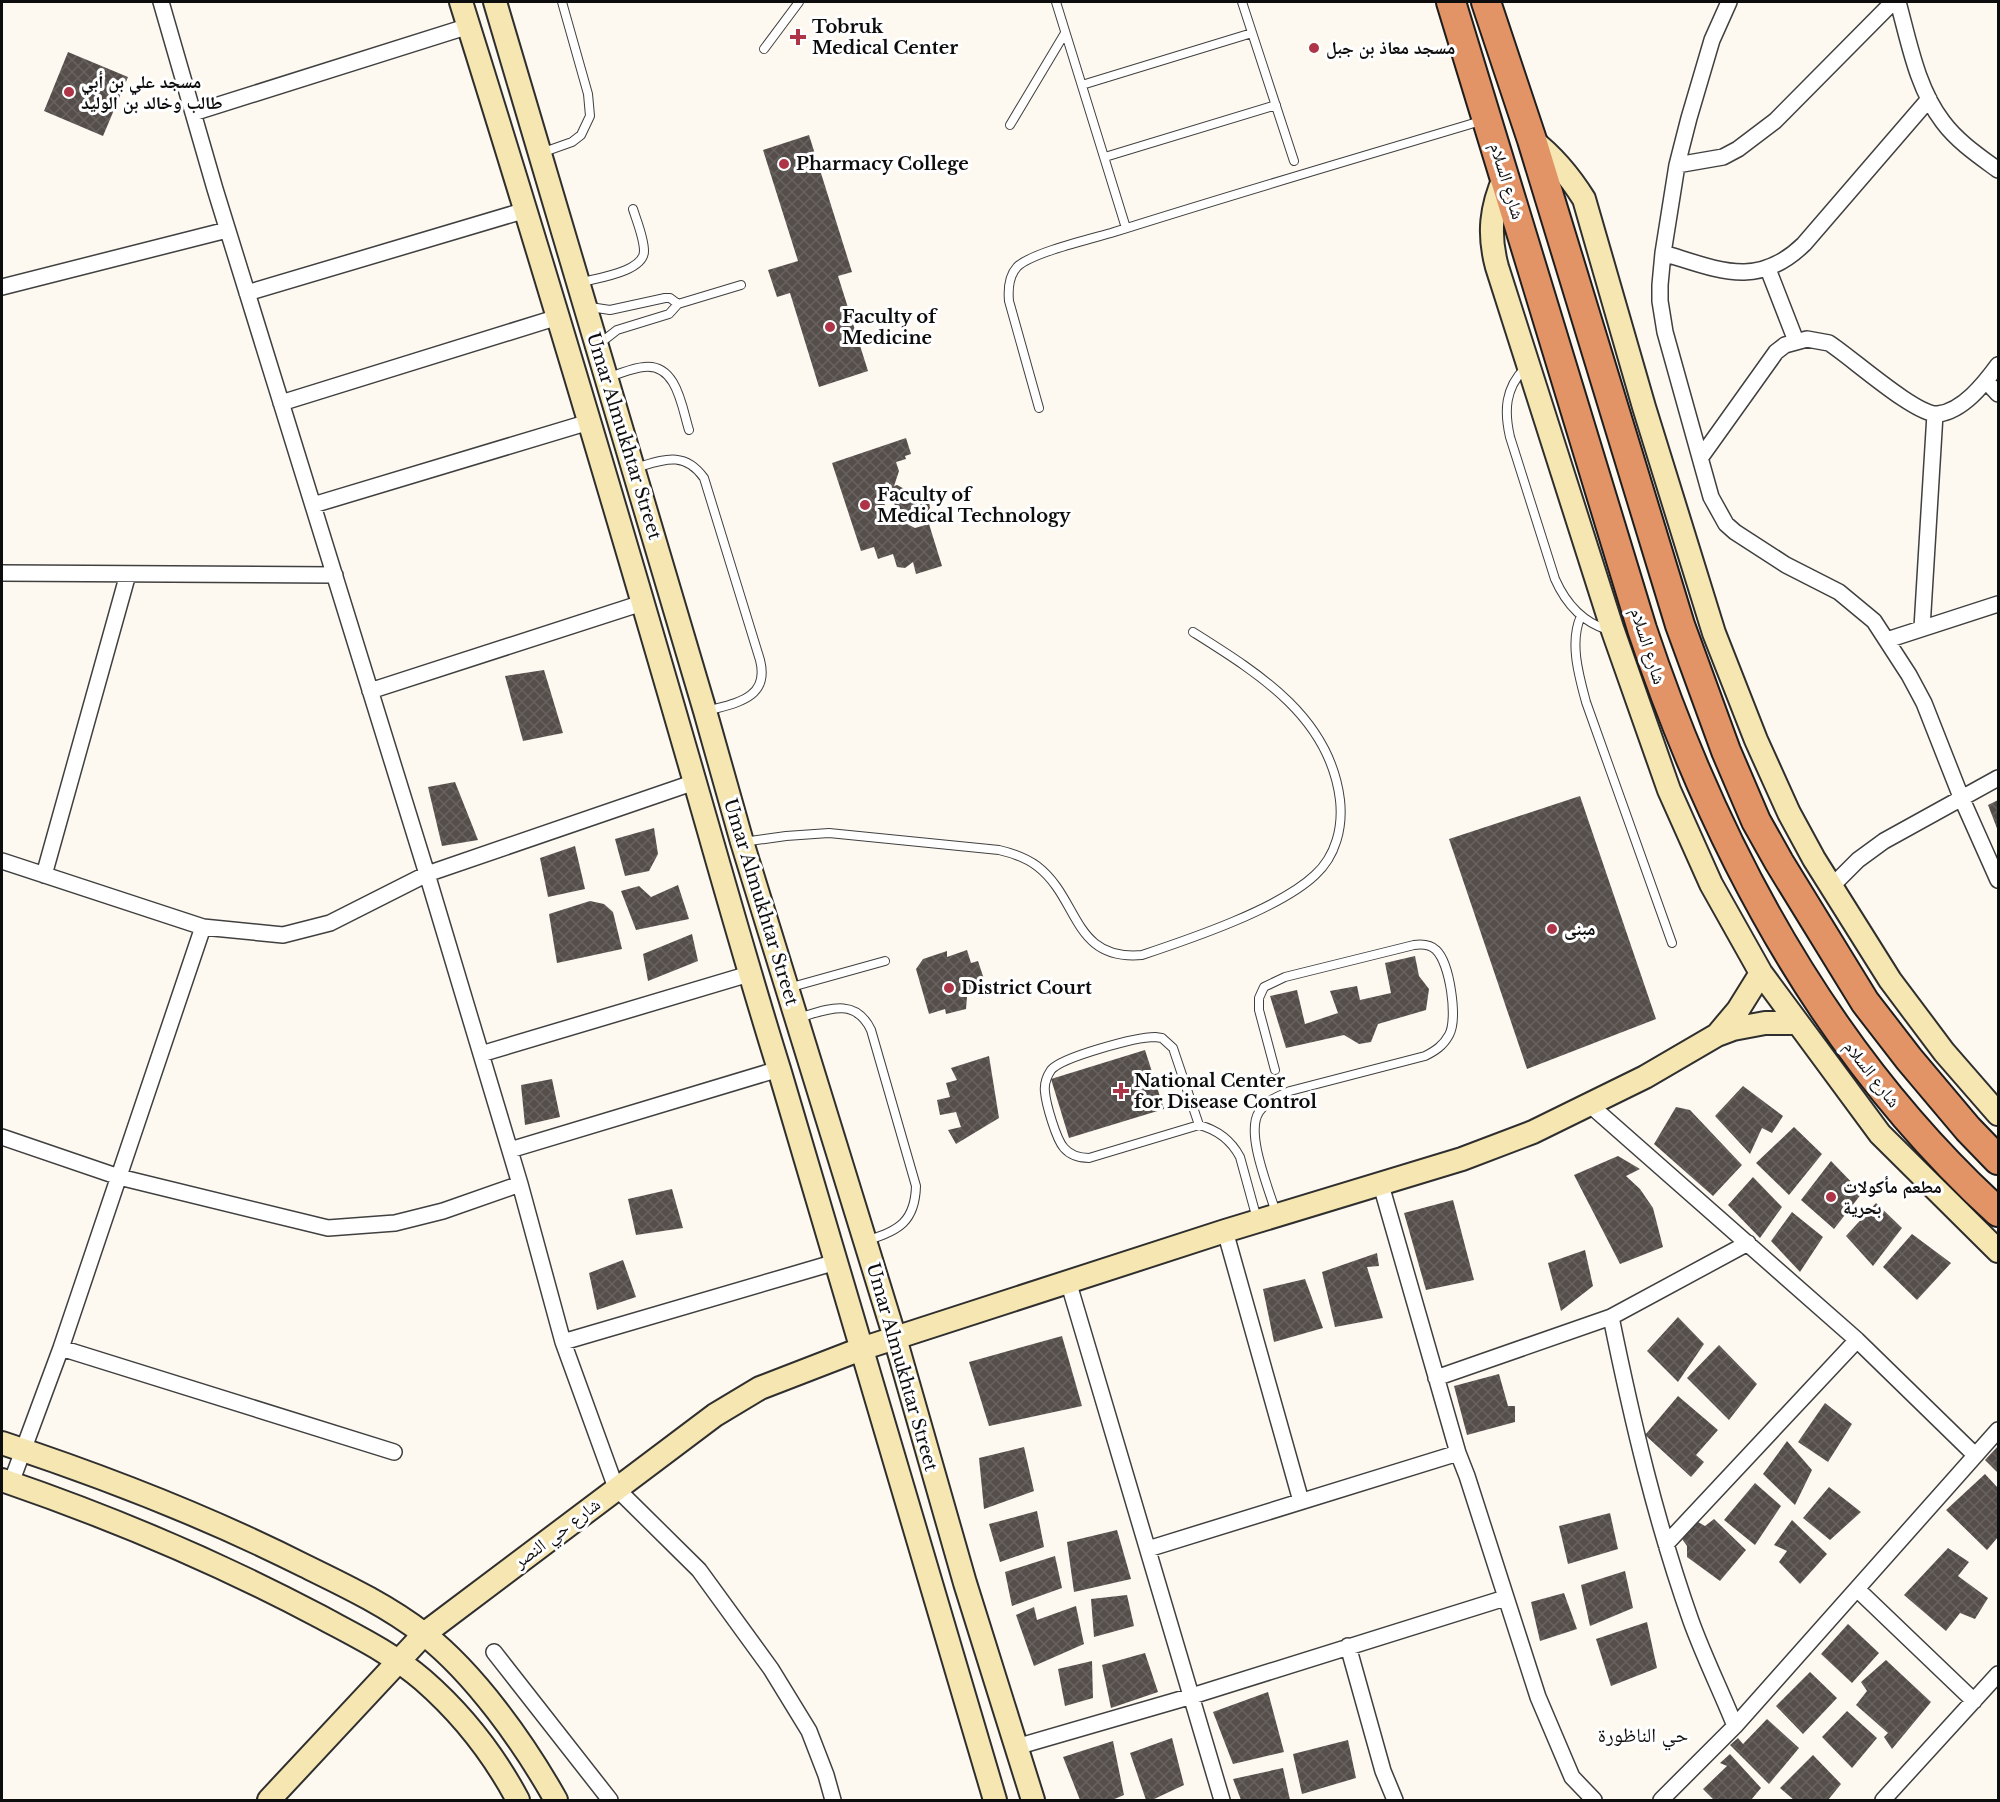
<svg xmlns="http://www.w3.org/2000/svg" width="2000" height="1802" font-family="'Libre Baskerville','Noto Naskh Arabic',serif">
<defs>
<pattern id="building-cross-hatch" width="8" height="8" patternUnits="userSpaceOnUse" patternTransform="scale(1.5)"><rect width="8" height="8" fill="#554e4b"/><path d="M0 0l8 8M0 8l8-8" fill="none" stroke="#686360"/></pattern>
</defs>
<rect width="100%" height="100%" fill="#fdf9f0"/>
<path fill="url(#building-cross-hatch)" d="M68,52l60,25 -25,59 -59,-25z
M809,135l43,137 -14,4 30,95 -49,16 -29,-94 -13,4 -9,-27 30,-9 -35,-111z
M906,438l5,16 -6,2 1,3 -10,3 3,9 -5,15 3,-1 32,17 1,6 -7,11 -8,-1 -20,-12 -2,-7 -7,-4 4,-8 -1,-4 -3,-1 -9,19 8,3 -4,8 14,6 2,4 4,-1 14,7 14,-4 13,42 -26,8 -3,-12 -8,6 -8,-1 -4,-13 -15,5 -4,-12 -13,4 -29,-88z
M544,670l19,63 -40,8 -18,-65z
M455,782l23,58 -36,6 -14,-59z
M1580,796l76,223 -129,50 -78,-230z
M1998,800v31l-10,-26z
M654,828l4,26 -9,17 -24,5 -10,-37z
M575,846l10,43 -37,8 -8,-39z
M678,885l11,34 -53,11 -15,-39 18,-5 12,11z
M590,901l14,3 9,8 9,37 -65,14 -8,-49z
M692,934l6,27 -50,20 -5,-27z
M967,950l4,13 7,-2 6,18 -9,3 4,12 -12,3 -1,12 -20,5 -1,-5 -16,5 -13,-45 7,-10 24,-8v6z
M1415,956l4,20 10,13 -3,21 -48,14 -7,18 -12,2 -15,-9 -58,13 -16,-52 27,-6 8,34 33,-11 -8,-22 27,-5 3,14 31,-7 -6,-30z
M1145,1050l19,59 -95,29 -18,-59z
M989,1056l10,62 -43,26 -8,-14 13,-3 -5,-15 -16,3 -3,-15 13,-3 -4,-14 11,-3 -6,-12z
M552,1079l8,38 -35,8 -4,-40z
M1743,1086l40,30 -11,17 -10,-5 -12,26 -35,-38z
M1676,1107l14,3 52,55 -29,31 -59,-52z
M1794,1127l28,27 -33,41 -33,-32z
M1618,1156l22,13 -14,7 14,13 13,19 10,39 -43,17 -46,-89z
M1831,1161l31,32 -28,36 -33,-29z
M1753,1177l29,30 -22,31 -32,-33z
M672,1189l11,39 -47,7 -8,-36z
M1453,1200l21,80 -48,10 -22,-77z
M1876,1203l26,25 -29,38 -27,-30z
M1792,1212l31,25 -23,35 -29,-31z
M1912,1234l39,29 -34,37 -34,-33z
M1585,1250l8,36 -32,25 -13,-48z
M1377,1253l2,13 -12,1 16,51 -48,9 -13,-55z
M623,1260l13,37 -39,13 -8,-37z
M1305,1279l18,49 -49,14 -11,-53z
M1678,1317l26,27 -26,38 -31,-31z
M1062,1336l20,70 -93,20 -20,-64z
M1719,1345l38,39 -28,36 -42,-42z
M1499,1374l9,32h7v16l-48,13 -13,-49z
M1678,1396l40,34 -22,25 8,7 -13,15 -46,-42z
M1825,1403l27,21 -24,38 -30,-20z
M1787,1441l25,29 -17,35 -32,-31z
M1998,1446v27l-13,-13z
M1024,1447l10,44 -50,18 -5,-51z
M1985,1474l13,14v49l-11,13 -41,-40z
M1755,1483l26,23 -26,39 -31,-25z
M1829,1487l32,25 -31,28 -27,-22z
M1037,1511l7,36 -44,15 -11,-38z
M1610,1513l8,36 -50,15 -9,-38z
M1714,1519l32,31 -26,31 -33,-24v-11l-5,-7 16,-17 7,4z
M1792,1520l35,34 -27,30 -21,-22 8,-11 -13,-6z
M1117,1530l14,49 -57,13 -7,-50z
M1948,1548l21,14 -11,14 30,22 -13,21 -15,-6 -14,18 -42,-36z
M1055,1556l7,32 -50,18 -7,-34z
M1625,1571l8,37 -43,18 -9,-41z
M1564,1593l13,36 -37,12 -9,-39z
M1127,1595l7,31 -40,11 -3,-38z
M1076,1606l8,38 -50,22 -18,-51 18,-8 3,13z
M1647,1622l10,46 -46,18 -15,-47z
M1848,1624l31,29 -27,30 -31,-29z
M1145,1653l13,39 -47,16 -9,-43z
M1886,1660l45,42 -39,47 -8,-12 4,-4 -32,-28 11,-14 -6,-9z
M1092,1661l1,37 -28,8 -7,-37z
M1810,1672l27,26 -34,36 -27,-28z
M1268,1692l16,60 -51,12 -20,-52z
M1847,1711l30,27 -25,30 -30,-31z
M1767,1719l32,29 -30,36 -39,-39 8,-7 5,6z
M1172,1738l12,47 -32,15h-6l-16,-47z
M1348,1740l8,38 -54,16 -9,-40z
M1113,1741l11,54 -12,5h-32l-17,-43z
M1730,1754l31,34 -10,12h-37l-11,-11 24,-23 -7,-3z
M1813,1755l28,29 -13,16h-34l-14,-12z
M1283,1768l7,32h-49l-8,-21z"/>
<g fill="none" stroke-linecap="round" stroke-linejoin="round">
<g stroke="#404040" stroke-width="10">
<path id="lane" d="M1056,2l70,226
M1242,2l52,159
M764,49l35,-47
M1082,85l170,-52
M1010,125l55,-92
M541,153l31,-11 9,-7 9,-19 -2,-22 -26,-92
M1105,157l171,-52
M579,283c17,-5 65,-11 65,-32 0,-13 -7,-29 -11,-42
M590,307l20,3 55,-12h5l8,6
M599,344l18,-14 52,-16 9,-10 63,-19
M1525,368c-20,20 -21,43 -15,69l45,142c11,25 27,43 53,51
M608,377c12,-3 24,-9 36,-10 33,-4 38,41 45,63
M1039,408l-30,-107c-1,-11 0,-25 8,-34 14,-14 73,-28 94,-34 123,-39 246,-75 370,-112
M635,468c28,-8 49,-18 69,10l56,182c10,39 -25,43 -53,51
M1581,616c-12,26 -2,60 5,86l86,241
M743,842l43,-6 43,-3 170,17c13,3 26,7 38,16 43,33 35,95 105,89 48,-16 137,-46 173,-80 21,-19 28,-48 25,-75 -10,-83 -82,-127 -147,-168
M788,988l97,-27
M798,1018c28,-8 57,-22 73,12l45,156c-1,35 -17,45 -48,54
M1155,1037l7,1 11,10 26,77 -110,33c-10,0 -18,-2 -25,-10 -8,-9 -18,-44 -19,-56 -1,-8 2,-16 6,-22 11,-13 85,-33 104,-33z
M1275,1070l-16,-60v-12l5,-11 21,-10 129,-32c8,-1 16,-1 22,5 14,13 22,69 13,85 -6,11 -14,16 -24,21l-135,35c-12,5 -24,10 -31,21 -14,21 10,77 17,101
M1199,1125c19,5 32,15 41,32l17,62"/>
</g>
<g stroke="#404040" stroke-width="18">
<path id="street" d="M161,2l54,187 212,685 93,310 43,158 53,146 83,82 72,99 38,62 17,44 7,25
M1729,2l-17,38 -23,78 -12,47 -14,88 -3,32v16l5,31 46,165 15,27 9,8 51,33 53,27 35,29 35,54 15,28 37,94 37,83
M1898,2c11,40 19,86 45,120 15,20 36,34 55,48
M193,113l276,-87
M1677,165l46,-8 15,-8 37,-28 118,-119
M1663,253c54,16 94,37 141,-9l125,-145
M1768,269l28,72
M2,287l225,-57
M247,293l279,-83
M1986,381l12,13
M281,403l277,-86
M1701,457l75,-105 9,-7 22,-6 22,4c22,14 87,73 109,71 25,-3 46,-30 60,-49
M313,505l276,-83
M2,573l333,2
M1922,628l13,-214
M1887,640l111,-36
M370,691l272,-88
M2,861l201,66 80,8 47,-12 97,-49 268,-92
M44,875l84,-301
M1832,886l26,-26 26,-19 114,-63
M481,1054l268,-80
M1589,1104l268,236 118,115
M2,1137l117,40 209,51 67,-5 48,-12 77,-27
M510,1150l269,-81
M1381,1185l77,268 9,23 71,221 34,80 22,23
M1225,1231l76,270
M1068,1281l154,519
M1611,1317c21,103 45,205 80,304 13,36 30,70 44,105
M563,1342l273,-80
M61,1348l333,104
M1436,1378l175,-61 137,-74
M11,1483l50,-135 142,-421
M1666,1544l191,-204
M1148,1549l310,-96
M1857,1589l117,112
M1348,1646l35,125 12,29
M494,1652l116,148
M1016,1747l176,-51 313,-98
M1661,1800l74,-74 263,-296
M1883,1800l115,-126"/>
</g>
<g stroke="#2f2f2f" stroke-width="26">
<path id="secondary" d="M461,2c81,258 158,517 233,777 28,97 55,194 85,290l216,731
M495,2l210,709 37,131 153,496 70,245 68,217
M1532,140c22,17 37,35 52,59l60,208 70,226 42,107 33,73 25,46 76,121 54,72 54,62
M1505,176c-14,31 -17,58 -8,91l116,364 56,159 42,94 50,89 119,161 118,117
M1717,1035l21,-25 23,-37
M2,1443c103,34 206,74 303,123 41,20 83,40 119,68 51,40 100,109 132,166
M2,1480c108,37 215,82 317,136 35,19 73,37 104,64 39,34 71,75 95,120
M269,1800l155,-166 291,-219 45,-27 101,-39 364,-118 237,-72 71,-27 112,-55 72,-42 16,-6 32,-6h32"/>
</g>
<g stroke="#1e1e1e" stroke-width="32">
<path id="highway" d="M1451,2l191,627c73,219 185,427 356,583
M1486,2l46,138 148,485 46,126 30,70 23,41 86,140 44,57 59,70 30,31"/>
</g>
<use href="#lane" stroke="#fff" stroke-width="8"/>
<use href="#street" stroke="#fff" stroke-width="15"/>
<use href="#secondary" stroke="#f6e7b2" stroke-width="22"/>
<use href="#highway" stroke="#e39467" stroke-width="28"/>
</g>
<g fill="#ad3547" stroke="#fff" stroke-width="2">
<path d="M795 28h6v6h6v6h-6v6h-6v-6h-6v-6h6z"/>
<circle cx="1314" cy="48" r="6"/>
<circle cx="69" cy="92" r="6"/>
<circle cx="784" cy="164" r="6"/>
<circle cx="830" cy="327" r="6"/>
<circle cx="865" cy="505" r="6"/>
<circle cx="1552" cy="929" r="6"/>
<circle cx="949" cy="988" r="6"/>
<path d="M1118 1082h6v6h6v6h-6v6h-6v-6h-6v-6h6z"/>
<circle cx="1831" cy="1197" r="6"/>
</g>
<g text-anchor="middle" stroke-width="6" stroke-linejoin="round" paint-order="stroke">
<g font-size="18" font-weight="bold" fill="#0d0d0d" stroke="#fff" text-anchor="start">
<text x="812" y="33">Tobruk<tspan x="812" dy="21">Medical Center</tspan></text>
<text x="1326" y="54">مسجد معاذ بن جبل</text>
<text x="81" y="88">مسجد علي بن أبي<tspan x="81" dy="21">طالب وخالد بن الوليد</tspan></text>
<text x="796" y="170">Pharmacy College</text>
<text x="842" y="323">Faculty of<tspan x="842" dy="21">Medicine</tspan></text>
<text x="877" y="501">Faculty of<tspan x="877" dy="21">Medical Technology</tspan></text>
<text x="1564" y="935">مبنى</text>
<text x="961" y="994">District Court</text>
<text x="1134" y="1087">National Center<tspan x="1134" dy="21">for Disease Control</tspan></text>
<text x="1843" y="1193">مطعم مأكولات<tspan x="1843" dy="21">بحرية</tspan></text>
</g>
<g font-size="18" fill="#0d0d0d" stroke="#fff">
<text transform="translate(1507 181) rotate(73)" y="6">شارع السلام</text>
<text transform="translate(624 436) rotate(73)" y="6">Umar Almukhtar Street</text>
<text transform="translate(1648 646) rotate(72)" y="6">شارع السلام</text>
<text transform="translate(761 902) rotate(73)" y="6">Umar Almukhtar Street</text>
<text transform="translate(1872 1074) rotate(52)" y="6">شارع السلام</text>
<text transform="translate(902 1367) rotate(74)" y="6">Umar Almukhtar Street</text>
<text transform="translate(557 1533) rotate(-37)" y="6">شارع حي النصر</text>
</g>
<g font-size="20" fill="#0d0d0d" stroke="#fff">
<text x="1643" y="1742">حي الناظورة</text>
</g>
</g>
<rect width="2000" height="1802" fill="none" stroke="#0d0d0d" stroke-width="6"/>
</svg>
